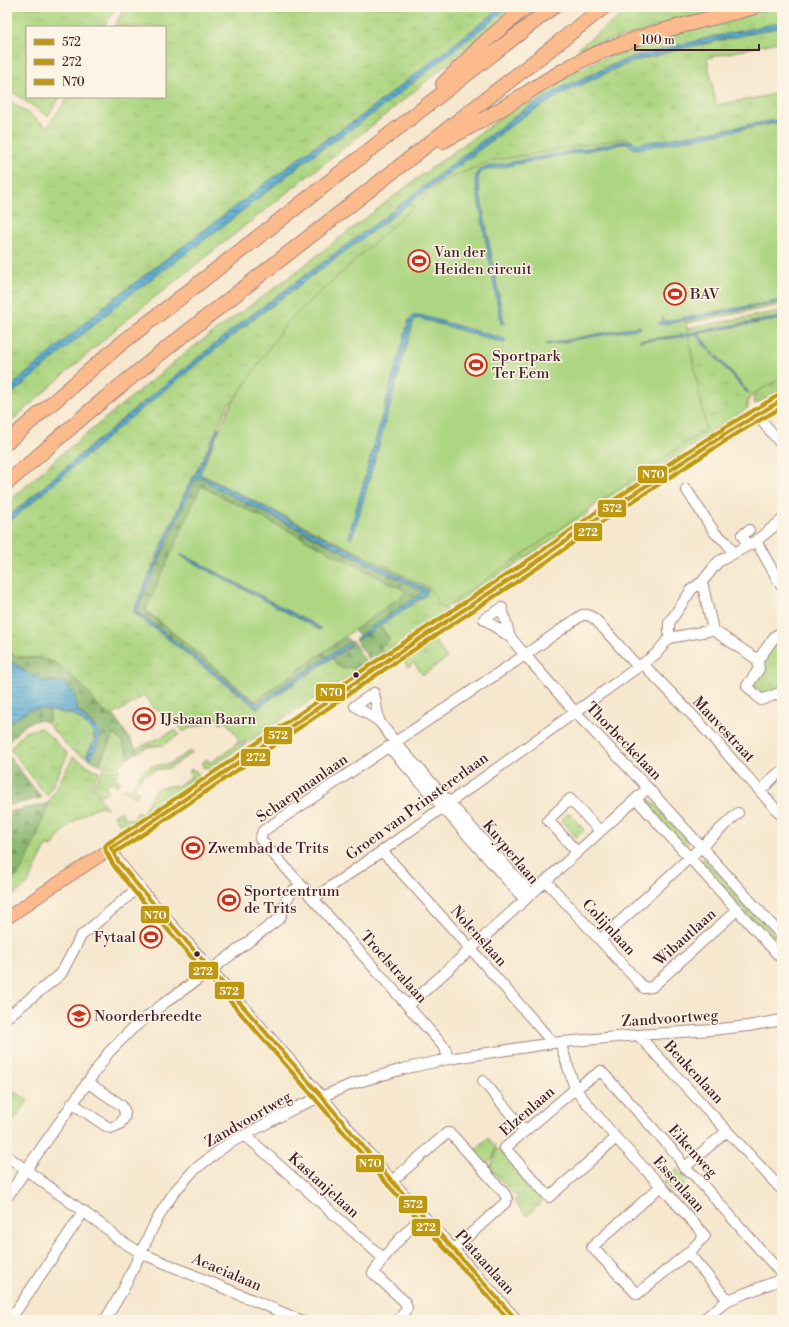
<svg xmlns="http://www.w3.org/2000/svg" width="789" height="1327" font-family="'Libre Bodoni',serif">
<defs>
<pattern id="grass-tufts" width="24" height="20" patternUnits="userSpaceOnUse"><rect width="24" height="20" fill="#add682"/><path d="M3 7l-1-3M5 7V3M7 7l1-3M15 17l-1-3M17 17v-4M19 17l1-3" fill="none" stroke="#96b770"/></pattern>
<pattern id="forest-firs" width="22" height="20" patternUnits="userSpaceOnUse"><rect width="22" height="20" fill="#8ab770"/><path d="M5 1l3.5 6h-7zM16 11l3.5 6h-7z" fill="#73945c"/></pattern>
<pattern id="water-rules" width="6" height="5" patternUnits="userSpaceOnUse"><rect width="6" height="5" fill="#56acd2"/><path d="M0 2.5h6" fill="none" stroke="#498bab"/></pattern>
</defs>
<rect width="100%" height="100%" fill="#fcf5e5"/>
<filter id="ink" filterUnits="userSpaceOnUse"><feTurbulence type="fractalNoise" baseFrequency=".025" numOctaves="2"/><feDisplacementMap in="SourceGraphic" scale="8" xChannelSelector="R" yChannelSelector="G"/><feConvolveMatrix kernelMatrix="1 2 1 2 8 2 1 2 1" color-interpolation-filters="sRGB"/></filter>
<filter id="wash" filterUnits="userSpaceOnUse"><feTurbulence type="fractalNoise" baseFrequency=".012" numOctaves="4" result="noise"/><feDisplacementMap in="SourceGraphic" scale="16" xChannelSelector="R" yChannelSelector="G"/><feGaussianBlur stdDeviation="0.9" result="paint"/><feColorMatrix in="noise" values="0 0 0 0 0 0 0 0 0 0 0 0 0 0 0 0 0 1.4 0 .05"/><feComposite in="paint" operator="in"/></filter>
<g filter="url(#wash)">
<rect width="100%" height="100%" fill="#f6e7ce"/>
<path fill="url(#grass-tufts)" stroke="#7c7a56" d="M7,7h109l-12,20h-77v70h33l-12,19 -41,-27z
M125,7h377l-142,110 -53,35 -199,151 -101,87v-291l40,28 22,-30h96v-70h-51z
M509,7h7l-132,109 -257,203 -120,106v-27l120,-101 96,-71 94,-74 36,-24 30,-22z
M632,7h103l-158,42z
M779,7h3v15l-74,16 -97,27 -48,22 -41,24 -28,21 -111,86 -145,107 -119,97 -112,96v-15l50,-45 128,-105 95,-69 135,-104 91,-66 63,-40 55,-25 65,-20z
M782,27v14l-75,17 9,47 66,-12v26l-144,25 -398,256 -11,3 -30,64 -8,13 -12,26 -46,106 123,96h2l74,-50 6,8 11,1 8,3v2l-29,19 -9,4 -69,46 -14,1 3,-2 -12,-18 -7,2 -2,-4 -30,9 -5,3 -2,-4 -27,-20 -9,-13 -33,21 -10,-5 -13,-17 -16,-17 -34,-19 -23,-1 -9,-7v-126l116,-100 120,-97 127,-94 151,-115 46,-27 61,-28 56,-15z
M782,302v3l-121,23 5,-4z
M782,311v6l-84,14 -12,4 9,-1 57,62 -4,4v8l-126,85 -16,10 -3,-4 63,-167z
M782,378v12l-27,14 -2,-3 2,-8z
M210,476l219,110 10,12 8,12 -65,45 -2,-8 7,-5 2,-3 -9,-14 45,-29 2,-6 -204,-104 -14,-7z
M594,503v3l-7,5 2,3 -16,12 -110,74 -11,6 -13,-19z
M782,635v55l-19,7 -11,-10 9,-26z
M435,640l12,18 -24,17 -9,-12 -6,4 -4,-6z
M49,711c23,2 27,3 44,20l1,9 -7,15 2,4 -19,-10 -22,-25 2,-10z
M41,728l27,26 -21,42 -37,-47 14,-17z
M176,730l3,5 -16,10 -16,2 -9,5 -2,-3z
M114,733l8,9 8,15 -4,2 -2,4 -3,-2 -2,5 -14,1 -6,-3z
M247,743l-26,18 -10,9 -8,-3 -1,-4 5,-4 3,4 25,-17 -1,-2z
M190,751l2,2 -22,15 -15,2 -11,5 -10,13 6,3 -4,6 -13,-7 2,-3 5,3 10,-16 11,-8 18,-2z
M73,757l26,15 -7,14 15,23 -4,-3 -6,1c-19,10 -34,21 -45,40l-5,-2 -20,40 -20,15v-14l3,-3 17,-25 22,-56z
M120,769l-5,9 5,3 -3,5 -5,-5 -7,5 3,5 -7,5 -7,-10 9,-16z
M192,769l5,3 1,2 -1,5 -8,6 -50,34 -14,6 -2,-2 -3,1 -6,-9 7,-4 2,2v5l12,1 2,-7 5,2 13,-24 6,-3 18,-2 13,-9 -3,-5z
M648,799l5,3c7,8 34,33 35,42l-3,4 -41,-46z
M569,813l15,17 -8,7 -15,-17z
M704,858l69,75 1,5 -3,2 -71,-77 1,-2z
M488,1138l8,9 -3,10 -6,9 -13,-16z
M499,1149l45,51 -17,16 -14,-16 5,-1 -2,-5h-3l-23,-26 3,-6 3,-12z
M677,1169l11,12 -9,9h-8l-8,-8z"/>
<path fill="url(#forest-firs)" stroke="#6a6b4e" d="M197,477l6,1 11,8 26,14 85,43 97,47 1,2 -64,44 -5,-6 53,-38 -206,-106 -55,125 109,90 90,-65 5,6 2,-1 15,22 -10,7 -8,-3 -3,2c-7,-1 -10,-6 -14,-11l19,-12 -2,-3 -91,61h-2l-120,-93 58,-130z
M380,625l9,14 -2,3 -7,5 1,6 -11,8 -15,-22 1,-1 2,2z
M7,650l9,7 23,1 15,4 19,15 16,17 13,17 14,7 22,34 -8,5 -8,-15 -8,-9 -15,31 -10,-5 2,-1 9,-23 -4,-8 -18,-16 -2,-11 -3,-8 -8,-9 -10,-2h-12l-12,-6 -24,-16z
M39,709l10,2 1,3 -2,10c-15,-13 -33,10 -41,20v-20l22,-14z
M7,754l35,44 -35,8z
M49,802c-9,24 -22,70 -42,84v-74l39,-8z"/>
<path fill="#add682" stroke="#7c7a56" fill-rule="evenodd" d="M782,119v182l-97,18 21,110 -263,180 -14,-21 -229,-114 29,-66 58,-86 154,-140 49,-21 136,-23 14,7z
M782,319v59l-27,15 -3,3 -55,-62 56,-11z
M201,486l206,106 -152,109 -109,-91zM182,554l139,74 -1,2 -138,-74z
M7,1086l21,15 -21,29z"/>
<path fill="url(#water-rules)" stroke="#50667e" d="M502,7h7l-126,99 -30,22 -36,24 -94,74 -96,71 -120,101v-8l101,-87 199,-151 53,-35z
M782,22v5l-98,21 -56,15 -61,28 -46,27 -151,115 -127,94 -120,97 -116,100v-6l112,-96 119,-97 145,-107 111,-86 28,-21 41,-24 66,-29 79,-20z
M782,119v3l-134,25 -14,2 -7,-6 -145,28 -3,3 -1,8 26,141 -3,1 -26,-143c0,-8 4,-12 10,-14l140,-26h3l12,3z
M782,300v2l-116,22 -7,1 -1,-2 4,-2v-4l3,4z
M416,314l89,25 1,3 -2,1 -86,-25 -4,2 -59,210 -4,9 -2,-2 2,-10 58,-207z
M782,317v2l-85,14 49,57 1,3 -52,-59 -12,3 -44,4 1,-1 42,-5 16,-4z
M640,326l1,2 -94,17 -2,-1z
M218,427l1,2 -19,43 1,3 227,115 -3,6 -67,44 -2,-2 66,-45 1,-2 -183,-91 -27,-14 -10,-8h-6l-3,3 -57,128v3l120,92 91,-61h2l1,2 -94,63 -124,-96 46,-106 12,-26 6,-9z
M182,554l139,74 -1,2 -139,-74z
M7,659l24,16 12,6h17l5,2 8,9 3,8 2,11 22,21c1,8 -6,18 -9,26l-3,-1 -1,-2 7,-15v-7l-10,-11 -11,-8 -34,-5 -10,1 -22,14z"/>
</g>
<g filter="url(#ink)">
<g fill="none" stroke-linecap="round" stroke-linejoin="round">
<g stroke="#a0837c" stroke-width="12">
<path id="minor" d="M756,414l26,31
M686,489l29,44 11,9 7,11
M756,541l26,46
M748,545l-6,-10 7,-5
M702,582l11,48
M782,632l-7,4 -17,24 1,9 -12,17 14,14 21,-8
M510,637l-8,-29 -18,11 26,18 15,18 50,57 73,76 134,148
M669,638l44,-8 45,30
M643,664l54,56 85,96
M379,721l-5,-28 -19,13 24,15 16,21 136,152
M389,747l136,153
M761,790l16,-16 5,-2
M636,799l146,160
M111,848l7,13 21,26 183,210 70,84 125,139
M382,851l89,98 82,94
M577,852l-29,-32 22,-21 30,32
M546,881l98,107 8,-1 85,-77
M301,885l-41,-46 3,-8 262,-176 57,-40c6,-1 9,1 14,5l42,47
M313,899l132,149 3,11
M600,940l138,-127
M408,1006l240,-218
M7,1017l54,-43 20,-38 58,-49
M638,1035l144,155
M560,1042l15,47 41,49 45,48 44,50 -17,17 40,47
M483,1081l42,50
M72,1103l34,23 5,2 9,-4 4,-6 1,-5 -1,-3 -3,-5 -34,-23
M245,1135l138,123
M616,1138l-67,59 -44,-49 70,-59 26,-18 77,85c3,9 7,15 16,19l86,97 2,3
M7,1156l103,75 5,6 26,16 159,67
M684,1168l43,-37
M392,1181l55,-48h2l4,3 51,57 3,5 -2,5 -51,46
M661,1186l-69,61 45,47 51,-41
M7,1197l102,-145 24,-24 30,-24 48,-34 69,-52 5,-15 6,-11 10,-7 12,14 69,-48 274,-197 13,-16v-15l23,-34 10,-7 16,-20 38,-21 26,-21
M10,1320l74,-109
M105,1320l18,-30 30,-63 10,-18 12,-18 19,-21 34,-26 69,-37 55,-23 51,-15 45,-10 105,-16 85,-8 73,-5 37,-4 34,-6
M399,1320l8,-12 -2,-6 -32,-29c14,-21 31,-40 50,-57
M703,1320l25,-20 54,-21"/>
</g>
<g stroke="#a0837c" stroke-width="14">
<path id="major" d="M7,918l39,-27 98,-64 247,-169 151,-100 64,-46 124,-81 52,-31"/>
</g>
<g stroke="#a0837c" stroke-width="16">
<path id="highway" d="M443,84l45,-45 38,-32
M443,141c17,-9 36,-18 53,-29 30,-18 58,-38 89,-53 53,-26 112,-36 169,-52
M7,442l110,-95 436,-340
M7,483l84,-73 81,-66 432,-337"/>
</g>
<use href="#minor" stroke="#fff" stroke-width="10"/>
<use href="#major" stroke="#fbbb8d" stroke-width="12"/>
<use href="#highway" stroke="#fbbb8d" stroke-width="14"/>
<g stroke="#fcf5e5" stroke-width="7">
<path id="bus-1" d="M111,848l33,-21 247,-169 151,-100 64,-46 124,-81 52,-31
M111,848l7,13 21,26 183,210 70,84 125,139"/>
</g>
<g stroke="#fcf5e5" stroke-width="7">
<path id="bus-2" d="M106,851l7,13 21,27 183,210 71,84 121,135
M114,853l33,-21 247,-169 151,-100 64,-46 124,-81 49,-29"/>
</g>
<g stroke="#fcf5e5" stroke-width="7">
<path id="bus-3" d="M509,1320l-121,-135 -71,-84 -183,-210c-8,-10 -29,-32 -29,-45l3,-3 33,-21 247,-169 151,-100 64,-46 124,-81 52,-31"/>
</g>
<use href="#bus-1" stroke="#be980f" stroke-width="4"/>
<use href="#bus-2" stroke="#be980f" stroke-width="4"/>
<use href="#bus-3" stroke="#be980f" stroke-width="4"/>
</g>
</g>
<defs>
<g id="stadium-ring" transform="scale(1.15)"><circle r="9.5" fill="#fcf5e5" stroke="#c8321e" stroke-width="1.5"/><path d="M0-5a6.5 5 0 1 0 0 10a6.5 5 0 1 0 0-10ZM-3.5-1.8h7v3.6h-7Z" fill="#c8321e"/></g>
<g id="school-ring" transform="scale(1.15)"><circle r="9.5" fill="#fcf5e5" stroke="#c8321e" stroke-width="1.5"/><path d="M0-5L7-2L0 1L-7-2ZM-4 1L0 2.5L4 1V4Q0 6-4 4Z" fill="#c8321e"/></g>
</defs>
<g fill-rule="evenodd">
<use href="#stadium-ring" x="419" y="261"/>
<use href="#stadium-ring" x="675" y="294"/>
<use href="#stadium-ring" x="476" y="365"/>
<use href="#stadium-ring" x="144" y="719"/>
<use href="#stadium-ring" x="193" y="848"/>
<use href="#stadium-ring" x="229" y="900"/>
<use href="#stadium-ring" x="151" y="937"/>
<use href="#school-ring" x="79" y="1016"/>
</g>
<g fill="#4a1f2b" stroke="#fcf5e5" stroke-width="1.5">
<circle cx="356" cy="675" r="3.5"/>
<circle cx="197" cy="954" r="3.5"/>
</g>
<g text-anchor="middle" stroke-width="3" stroke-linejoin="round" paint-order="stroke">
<g font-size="15" fill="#4a1f2b" stroke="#fcf5e5" text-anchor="start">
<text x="434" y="257">Van der<tspan x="434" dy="17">Heiden circuit</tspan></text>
<text x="690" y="299">BAV</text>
<text x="492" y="361">Sportpark<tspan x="492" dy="17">Ter Eem</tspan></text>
<text x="160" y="724">IJsbaan Baarn</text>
<text x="208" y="853">Zwembad de Trits</text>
<text x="244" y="896">Sportcentrum<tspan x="244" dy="17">de Trits</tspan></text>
<text x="136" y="942" text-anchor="end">Fytaal</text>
<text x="94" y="1021">Noorderbreedte</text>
</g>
<g font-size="15" fill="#4a1f2b" stroke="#fcf5e5">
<text transform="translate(724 729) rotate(47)" y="5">Mauvestraat</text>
<text transform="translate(624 741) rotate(46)" y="5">Thorbeckelaan</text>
<text transform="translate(302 788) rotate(-35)" y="5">Schaepmanlaan</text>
<text transform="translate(417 806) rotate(-36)" y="5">Groen van Prinstererlaan</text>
<text transform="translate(511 852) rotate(50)" y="5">Kuyperlaan</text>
<text transform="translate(609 927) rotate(47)" y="5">Colijnlaan</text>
<text transform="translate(479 936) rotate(48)" y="5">Nolenslaan</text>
<text transform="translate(685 937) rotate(-42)" y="5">Wibautlaan</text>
<text transform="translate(394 967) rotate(48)" y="5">Troelstralaan</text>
<text transform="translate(670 1018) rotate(-4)" y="5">Zandvoortweg</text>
<text transform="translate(694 1072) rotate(47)" y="5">Beukenlaan</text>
<text transform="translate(527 1111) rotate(-41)" y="5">Elzenlaan</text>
<text transform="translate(248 1119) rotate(-30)" y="5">Zandvoortweg</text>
<text transform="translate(693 1151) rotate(48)" y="5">Eikenweg</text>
<text transform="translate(679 1184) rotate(48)" y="5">Essenlaan</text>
<text transform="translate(324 1185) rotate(42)" y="5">Kastanjelaan</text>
<text transform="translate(485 1262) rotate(48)" y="5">Plataanlaan</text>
<text transform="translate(227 1272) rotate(23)" y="5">Acacialaan</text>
</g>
</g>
<g stroke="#fcf5e5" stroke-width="1.5">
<rect x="637" y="465" width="31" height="19" rx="4" fill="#be980f"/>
<rect x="597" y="499" width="30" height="19" rx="4" fill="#be980f"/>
<rect x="573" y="522" width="30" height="20" rx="4" fill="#be980f"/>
<rect x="315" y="683" width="31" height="19" rx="4" fill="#be980f"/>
<rect x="263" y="726" width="30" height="19" rx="4" fill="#be980f"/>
<rect x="240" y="748" width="31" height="19" rx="4" fill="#be980f"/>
<rect x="140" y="905" width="30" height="19" rx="4" fill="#be980f"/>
<rect x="188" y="961" width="31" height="19" rx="4" fill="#be980f"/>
<rect x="214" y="981" width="31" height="19" rx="4" fill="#be980f"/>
<rect x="355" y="1154" width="30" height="19" rx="4" fill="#be980f"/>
<rect x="398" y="1195" width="30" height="19" rx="4" fill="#be980f"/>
<rect x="411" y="1218" width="30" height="19" rx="4" fill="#be980f"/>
</g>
<g font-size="11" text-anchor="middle" font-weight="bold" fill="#fff">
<text x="653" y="478">N70</text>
<text x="612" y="512">572</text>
<text x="588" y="536">272</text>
<text x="331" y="696">N70</text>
<text x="278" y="739">572</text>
<text x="256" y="761">272</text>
<text x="155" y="919">N70</text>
<text x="203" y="975">272</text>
<text x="229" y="995">572</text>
<text x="370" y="1167">N70</text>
<text x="413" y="1208">572</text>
<text x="426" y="1231">272</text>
</g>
<rect width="789" height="1327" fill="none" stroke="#fcf5e5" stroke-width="24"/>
<rect x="26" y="26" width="140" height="72" fill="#fcf5e5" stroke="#b59f9b"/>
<rect x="34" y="39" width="20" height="6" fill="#be980f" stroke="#b59f9b"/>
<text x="62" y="46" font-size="12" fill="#4a1f2b">572</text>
<rect x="34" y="59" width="20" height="6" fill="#be980f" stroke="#b59f9b"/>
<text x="62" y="66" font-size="12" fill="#4a1f2b">272</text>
<rect x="34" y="79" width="20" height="6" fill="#be980f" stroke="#b59f9b"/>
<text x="62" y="86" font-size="12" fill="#4a1f2b">N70</text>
<path d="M635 44v6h124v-6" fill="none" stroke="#4a1f2b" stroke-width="2"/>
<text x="641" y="44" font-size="12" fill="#4a1f2b" stroke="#fcf5e5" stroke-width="3" paint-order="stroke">100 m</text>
</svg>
